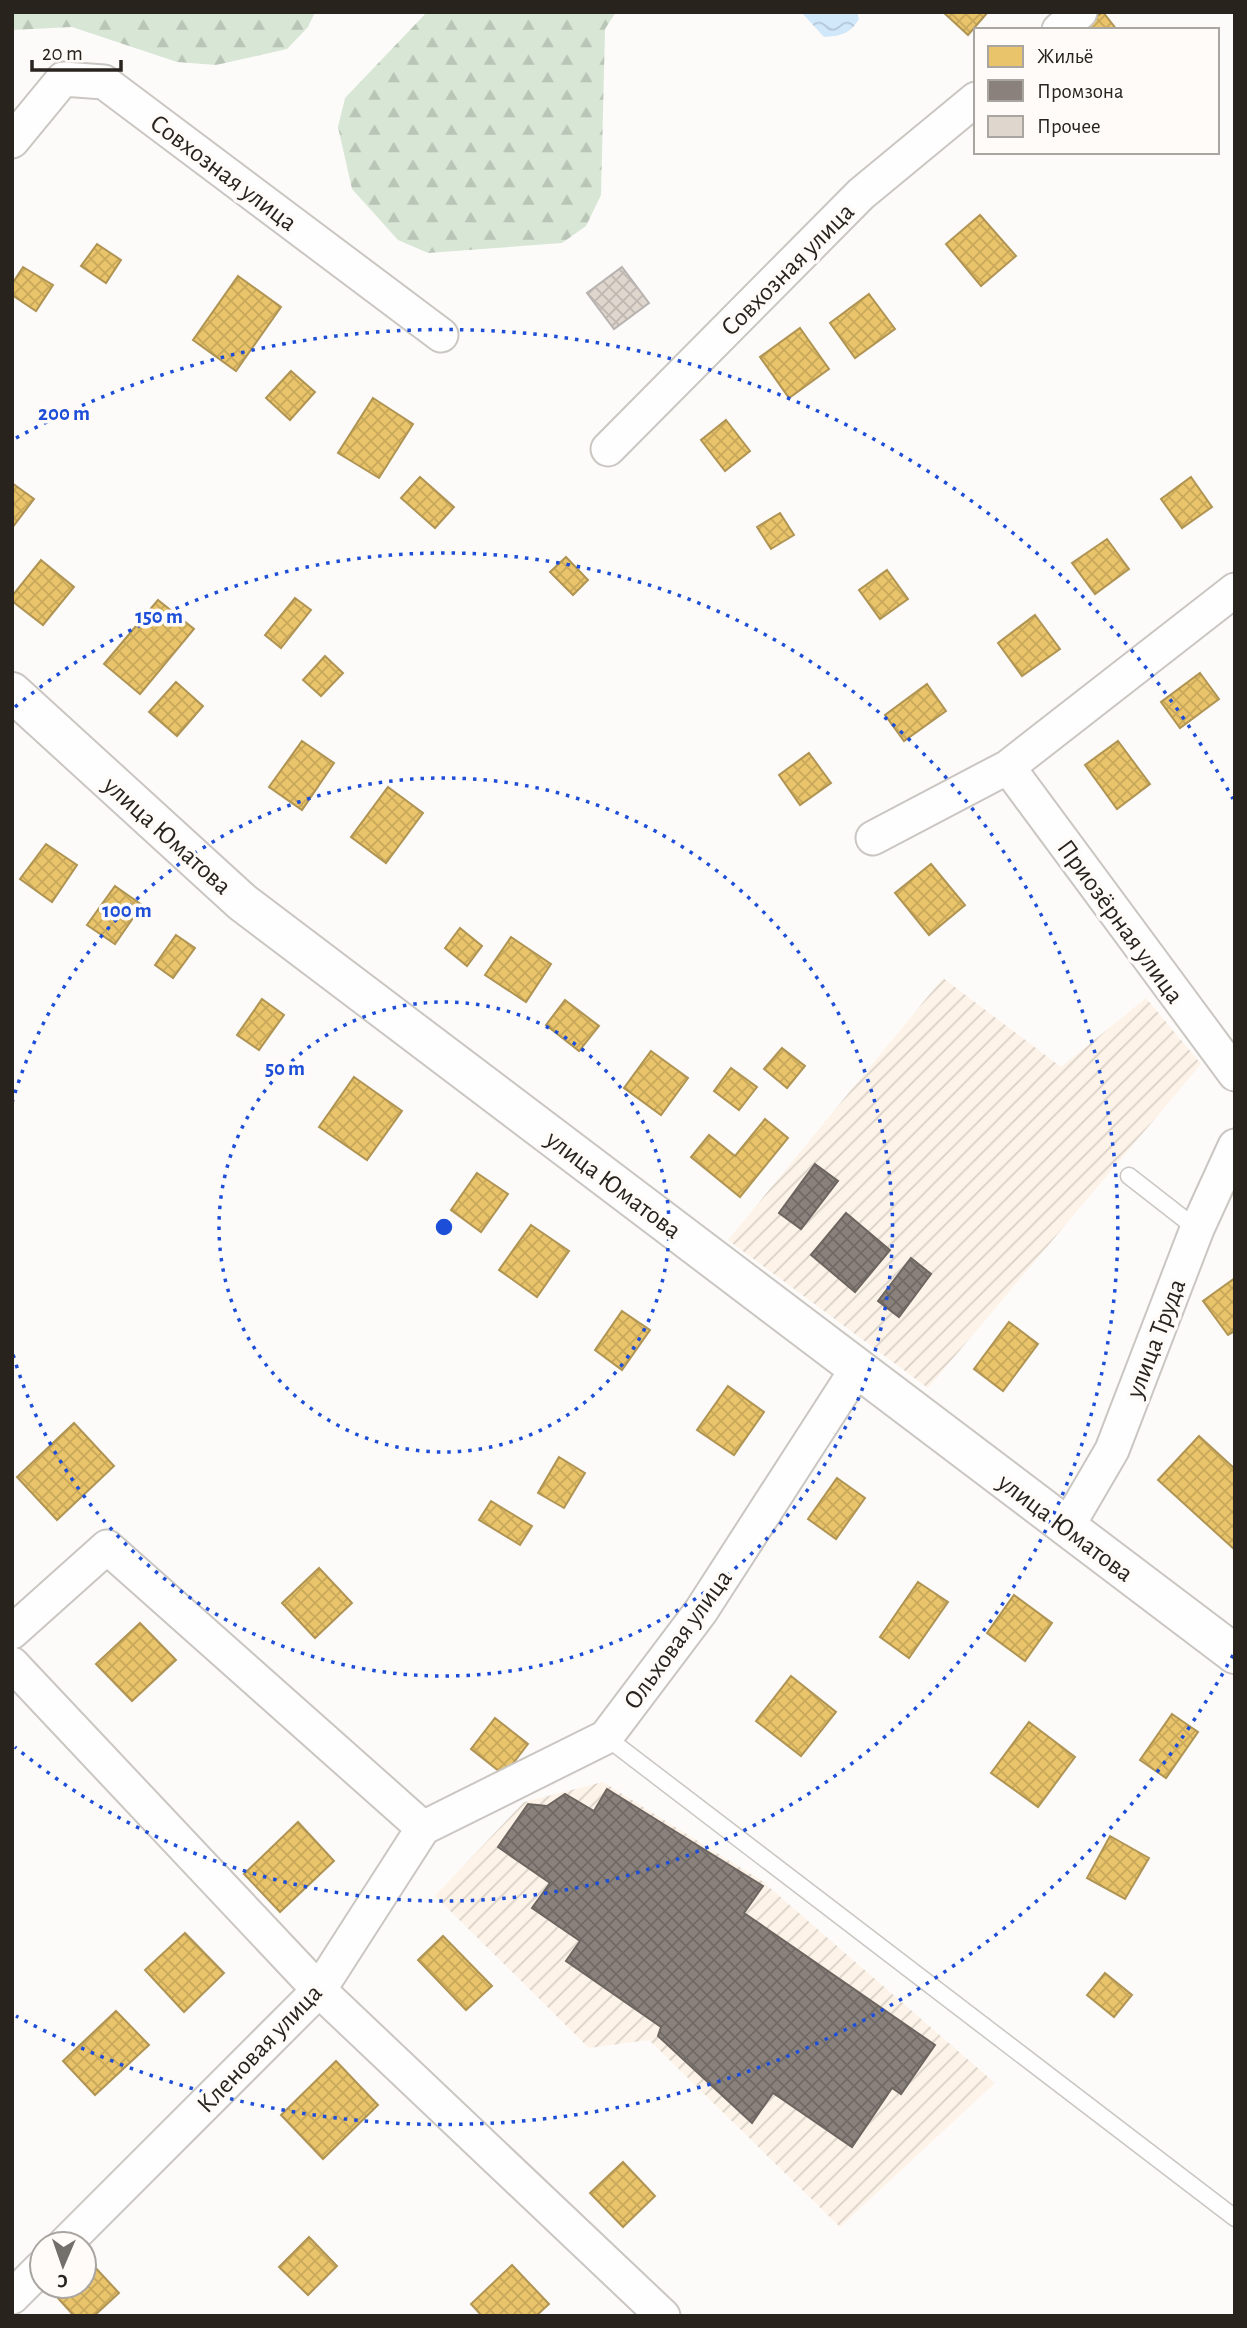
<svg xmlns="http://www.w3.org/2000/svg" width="1247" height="2328" font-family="'Alegreya Sans',sans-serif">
<defs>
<pattern id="industrial-furrows" width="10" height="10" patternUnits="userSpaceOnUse" patternTransform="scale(1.75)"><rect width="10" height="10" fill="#fdf3e8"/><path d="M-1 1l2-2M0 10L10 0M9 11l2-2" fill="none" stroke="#d9d0c7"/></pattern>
<pattern id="forest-firs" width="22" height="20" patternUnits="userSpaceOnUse" patternTransform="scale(1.75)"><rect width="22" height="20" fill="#d8e6d5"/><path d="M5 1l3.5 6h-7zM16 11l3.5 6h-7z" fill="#b9c5b6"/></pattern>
<pattern id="water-waves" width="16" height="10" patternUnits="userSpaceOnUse" patternTransform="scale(1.75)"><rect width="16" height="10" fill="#d1e7fa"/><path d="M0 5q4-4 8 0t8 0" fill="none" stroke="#b3c6d6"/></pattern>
<pattern id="homes-cross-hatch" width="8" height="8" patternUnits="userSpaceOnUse" patternTransform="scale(1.75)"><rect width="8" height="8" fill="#e9c46a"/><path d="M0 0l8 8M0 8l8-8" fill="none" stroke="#c8a85b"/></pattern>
<pattern id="industry-cross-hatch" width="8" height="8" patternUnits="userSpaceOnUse" patternTransform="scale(1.75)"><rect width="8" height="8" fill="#8a817c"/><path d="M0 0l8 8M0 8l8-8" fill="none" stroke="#716965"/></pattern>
<pattern id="building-cross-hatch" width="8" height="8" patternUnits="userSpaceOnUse" patternTransform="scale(1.75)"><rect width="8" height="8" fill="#dfd6ce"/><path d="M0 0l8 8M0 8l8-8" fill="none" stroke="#bfb7b0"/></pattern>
</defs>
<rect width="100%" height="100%" fill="#fdfbf9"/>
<path fill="url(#industrial-furrows)" d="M943,978l118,89 85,-69 55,66 -273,324 -200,-148z
M603,1782l159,99 233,202 -155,144 -191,-187 -60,8 -154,-152 89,-94z"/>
<path fill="url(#forest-firs)" d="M12,12h303l-7,15 -21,22 -71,16 -39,-3 -105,-35 -60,3z
M427,12h189l-11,17 -4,166 -15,31 -24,17 -134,10 -30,-13 -46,-51 -14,-62 7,-29z"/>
<path fill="url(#water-waves)" d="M801,12h56l2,7c-9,15 -18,17 -35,18z"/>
<path fill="url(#homes-cross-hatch)" stroke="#af9453" stroke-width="2" d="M943,12h45l-20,23z
M1103,12l14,18h-33l-2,-3z
M980,215l36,41 -35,30 -35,-42z
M97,244l24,16 -15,23 -25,-17z
M23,267l30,18 -17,26 -24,-16v-11z
M238,276l43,31 -45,64 -43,-31z
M869,294l26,35 -40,29 -25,-35z
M800,328l29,41 -40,29 -29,-41z
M291,371l24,21 -25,28 -24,-22z
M373,398l40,26 -34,54 -41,-25z
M726,420l24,31 -25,20 -24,-31z
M420,477l34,30 -19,21 -34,-30z
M1191,477l21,30 -30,21 -21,-29z
M12,483l22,16 -22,29z
M780,513l14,22 -23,14 -14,-22z
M1107,539l22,30 -34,25 -23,-31z
M566,557l22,23 -15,15 -23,-23z
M41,560l33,27 -31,38 -31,-24v-5z
M887,570l21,29 -28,20 -21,-29z
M295,598l16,12 -30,38 -16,-13z
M158,600l36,29 -54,65 -36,-30z
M1035,615l25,34 -38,27 -24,-33z
M325,656l18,17 -22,23 -18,-16z
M1200,673l19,26 -39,29 -19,-26z
M176,682l27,24 -26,30 -28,-24z
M927,684l19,27 -42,30 -19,-26z
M302,741l32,22 -32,47 -33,-23z
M1118,741l32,43 -33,25 -32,-44z
M809,753l22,30 -31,22 -21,-30z
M388,787l35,26 -37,50 -35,-26z
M46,844l31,21 -25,37 -32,-23z
M931,864l34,41 -36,30 -34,-42z
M115,886l27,19 -27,39 -28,-19z
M460,928l22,18 -15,20 -22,-18z
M176,935l19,13 -22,30 -18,-13z
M511,937l40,27 -25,38 -41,-27z
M262,999l22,16 -25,35 -22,-15z
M565,1000l34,26 -20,25 -33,-26z
M782,1048l23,18 -18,22 -23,-19z
M651,1051l37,27 -27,37 -37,-27z
M731,1068l26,19 -18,23 -25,-19z
M354,1077l48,34 -35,49 -48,-33z
M765,1119l23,19 -48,59 -49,-40 18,-22 26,21z
M477,1173l31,21 -27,38 -30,-22z
M531,1225l38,26 -32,46 -38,-27z
M1235,1278v53l-7,4 -25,-34z
M622,1311l28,19 -28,40 -27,-20z
M1009,1322l29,22 -35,47 -29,-22z
M728,1386l36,26 -30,43 -37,-25z
M74,1423l40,43 -57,54 -40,-43z
M1199,1436l36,33v81l-77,-70z
M559,1457l26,16 -21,35 -26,-15z
M837,1478l28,20 -29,41 -28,-20z
M491,1501l41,25 -12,19 -41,-25z
M319,1568l33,35 -37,35 -33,-35z
M918,1582l30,20 -39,56 -29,-21z
M1014,1595l38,28 -27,38 -38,-28z
M140,1623l36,37 -44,41 -36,-37z
M791,1676l45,36 -35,44 -45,-35z
M1172,1714l26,18 -32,46 -26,-18z
M495,1718l33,26 -24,31 -33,-26z
M1029,1722l46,35 -37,50 -47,-34z
M298,1822l36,39 -54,51 -36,-38z
M1110,1836l39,22 -24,41 -38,-21z
M185,1933l39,40 -40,39 -39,-42z
M443,1936l49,50 -26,24 -48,-50z
M1105,1973l27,22 -18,22 -27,-22z
M116,2011l33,34 -54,50 -32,-34z
M336,2061l42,44 -55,54 -42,-44z
M623,2162l32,34 -32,31 -33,-34z
M309,2237l28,29 -29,29 -29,-28z
M92,2264l27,29 -25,23h-20l-17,-19 12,-11h15v-15z
M512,2265l37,39 -13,12h-54l-11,-12z"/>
<path fill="url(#industry-cross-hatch)" stroke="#6d6560" stroke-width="2" d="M815,1164l23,17 -37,48 -22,-16z
M846,1213l44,37 -35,42 -44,-37z
M911,1258l20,16 -32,43 -21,-16z
M607,1789l156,97 -19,27 191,132 -34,49 -9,-6 -40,59 -79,-54 -21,30 -94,-87 3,-9 -95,-66 14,-20 -48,-33 18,-25 -52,-36 30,-43 19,2 18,-12 29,17z"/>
<path fill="url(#building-cross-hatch)" stroke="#b7b3b0" stroke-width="2" d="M622,267l27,36 -35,26 -27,-36z"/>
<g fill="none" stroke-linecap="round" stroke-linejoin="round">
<g stroke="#cac6c2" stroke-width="19">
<path id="lane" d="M1129,1176l68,53
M606,1737l629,481"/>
</g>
<g stroke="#cac6c2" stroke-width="37">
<path id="street" d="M1059,30l21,-18
M12,141l51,-62 41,3 337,253
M608,449l253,-255 115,-95
M1235,590l-227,177 227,307
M873,838l135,-71
M1067,1527l45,-77 85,-221 38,-83
M12,1632l95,-85 316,281
M12,1664l307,326 344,326
M423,1828l183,-91 95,-126 156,-242
M65,2244l254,-254 104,-162
M12,2297l30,-30"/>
</g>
<g stroke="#cac6c2" stroke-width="42">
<path id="secondary" d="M12,692l230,210 993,752"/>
</g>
<use href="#lane" stroke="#fffefe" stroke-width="16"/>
<use href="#street" stroke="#fffefe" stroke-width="33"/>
<use href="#secondary" stroke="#fffefe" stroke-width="38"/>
</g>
<g fill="none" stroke="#1d4ed8" stroke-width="3.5" stroke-dasharray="3.5 7">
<circle cx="444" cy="1227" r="225"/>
<path d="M12 1103A449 449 0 1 1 12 1351"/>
<path d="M15 707A674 674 0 1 1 15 1747"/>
<path d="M1233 1655A898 898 0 0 1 16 2016M16 438A898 898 0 0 1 1233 799"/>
</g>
<g text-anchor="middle" stroke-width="7" stroke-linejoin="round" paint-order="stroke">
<g font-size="26" fill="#29231e" stroke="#fefbf8">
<text transform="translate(224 172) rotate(37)" y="9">Совхозная улица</text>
<text transform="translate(787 269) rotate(-45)" y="9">Совхозная улица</text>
<text transform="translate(168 835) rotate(42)" y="9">улица Юматова</text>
<text transform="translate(1121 921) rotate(54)" y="9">Приозёрная улица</text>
<text transform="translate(614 1184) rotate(37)" y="9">улица Юматова</text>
<text transform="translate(1155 1338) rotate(-69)" y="9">улица Труда</text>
<text transform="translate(1066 1527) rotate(37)" y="9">улица Юматова</text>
<text transform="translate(677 1639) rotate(-54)" y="9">Ольховая улица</text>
<text transform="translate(259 2048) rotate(-46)" y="9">Кленовая улица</text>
</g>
</g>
<circle cx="444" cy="1227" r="10" fill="#1d4ed8" stroke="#fefbf8" stroke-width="3.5"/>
<g font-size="21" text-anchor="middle" font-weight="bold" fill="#1d4ed8" stroke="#fefbf8" stroke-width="7" stroke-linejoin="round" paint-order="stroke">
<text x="64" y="420">200 m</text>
<text x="159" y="623">150 m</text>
<text x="127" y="917">100 m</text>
<text x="285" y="1075">50 m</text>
</g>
<rect width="1247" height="2328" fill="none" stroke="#29231e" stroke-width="28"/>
<rect x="974" y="28" width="245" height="126" fill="#fefbf8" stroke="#a9a5a1" stroke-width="2"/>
<rect x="988" y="46" width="35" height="21" fill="#e9c46a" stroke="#a9a5a1" stroke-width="2"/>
<text x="1037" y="63" font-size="21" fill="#29231e">Жильё</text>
<rect x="988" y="80" width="35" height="21" fill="#8a817c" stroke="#a9a5a1" stroke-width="2"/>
<text x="1037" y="98" font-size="21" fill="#29231e">Промзона</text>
<rect x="988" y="116" width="35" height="21" fill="#dfd6ce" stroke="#a9a5a1" stroke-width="2"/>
<text x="1037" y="133" font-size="21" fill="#29231e">Прочее</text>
<g transform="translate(63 2265) rotate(182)"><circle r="33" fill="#fefbf8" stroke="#a9a5a1" stroke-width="2"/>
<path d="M0-5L12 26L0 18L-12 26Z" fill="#736f6b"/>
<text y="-10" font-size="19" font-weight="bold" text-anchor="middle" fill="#29231e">С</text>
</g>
<path d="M32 60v10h89v-10" fill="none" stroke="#29231e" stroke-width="3.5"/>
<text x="42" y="60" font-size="21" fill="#29231e" stroke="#fefbf8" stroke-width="5" paint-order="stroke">20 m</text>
</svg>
